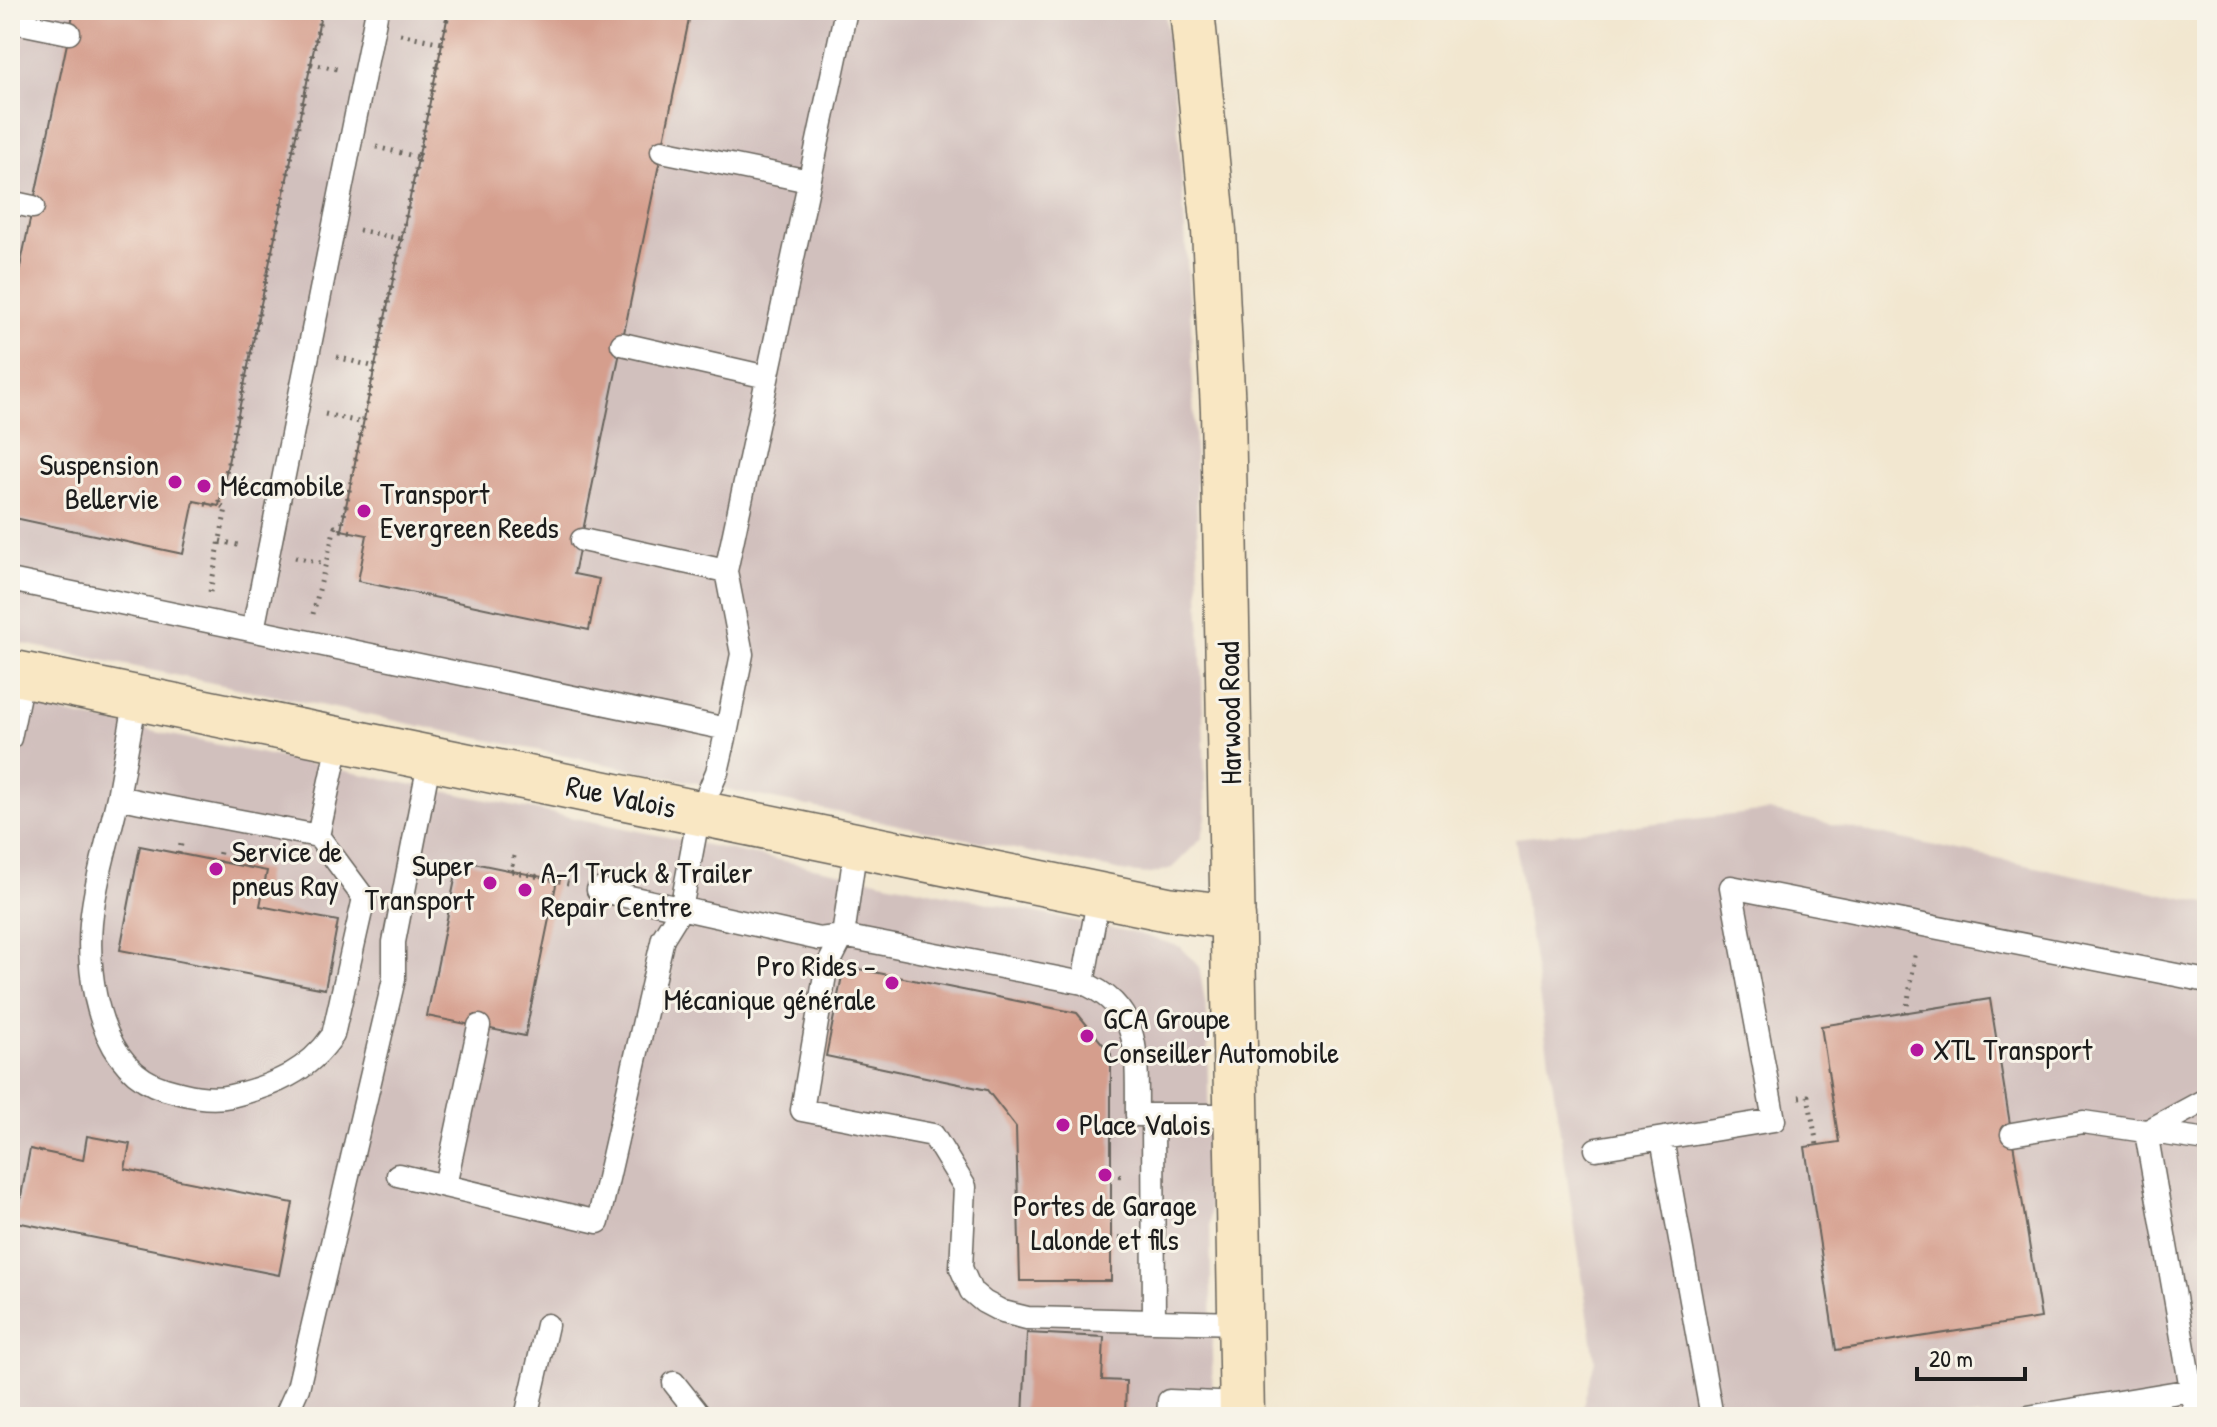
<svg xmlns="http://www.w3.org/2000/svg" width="2217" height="1427" font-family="'Patrick Hand',sans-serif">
<rect width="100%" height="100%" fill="#f7f3e8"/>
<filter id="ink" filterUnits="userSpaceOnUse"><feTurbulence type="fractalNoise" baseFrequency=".0125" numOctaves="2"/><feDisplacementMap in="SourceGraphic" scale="16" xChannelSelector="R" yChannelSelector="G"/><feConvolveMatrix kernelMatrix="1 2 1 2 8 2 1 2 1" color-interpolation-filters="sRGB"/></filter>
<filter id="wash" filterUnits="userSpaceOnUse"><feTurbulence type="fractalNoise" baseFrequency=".006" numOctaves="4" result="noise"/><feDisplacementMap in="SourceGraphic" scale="32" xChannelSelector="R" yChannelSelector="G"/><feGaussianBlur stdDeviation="1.8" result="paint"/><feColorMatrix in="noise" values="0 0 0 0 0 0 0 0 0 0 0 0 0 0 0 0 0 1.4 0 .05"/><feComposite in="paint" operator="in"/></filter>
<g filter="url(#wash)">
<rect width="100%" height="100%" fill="#f2e7d0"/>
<path fill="#d1c0bd" d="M10,10h1155l14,128 12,185 15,494 -4,21 -30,30 -21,6 -25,-2 -1116,-231z
M10,702l1130,232 41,13 18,20 8,46 6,404h-1203z
M1769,811l438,92v514h-627l15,-57 -80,-522z"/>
<g id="blocks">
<path fill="#d59e8d" d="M74,10h248l-103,496 -25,-5 -11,53 -173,-37v-202z
M449,10h242l-117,564 25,5 -10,51 -231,-49 9,-46 -26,-5z
M140,846l127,25 -7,35 78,15 -13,68 -205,-39z
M459,860l98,20 -32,156 -98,-20z
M844,966l233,47 34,41v227h-91l-4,-154 -29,-37 -161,-34z
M1990,999l51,319 -205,32 -31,-203 34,-5 -18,-116z
M87,1136l43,8 -5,25 168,34 -14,72 -263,-53 14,-73 53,11z
M1027,1333l77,4 -2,43 24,1 -1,36h-102z"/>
</g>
</g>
<g filter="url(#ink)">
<use href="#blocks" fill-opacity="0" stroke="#67635b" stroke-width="2"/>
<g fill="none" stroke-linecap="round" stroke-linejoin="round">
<g stroke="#67635b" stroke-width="25">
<path id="lane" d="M10,21l59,12
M662,151l147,30
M10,202l23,5
M622,344l145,33
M582,540l144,31
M10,580l717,149 -10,43 -18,42 -18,95 -18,29 -65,284 -200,-47
M253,630l124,-620
M136,698l-18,99 23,5 177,34 21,-97
M727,729l15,-75 -16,-83 120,-561
M10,738l13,-63
M118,797c-9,41 -23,84 -27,126 -5,58 10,147 74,166 21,6 44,12 66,7 42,-10 77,-24 102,-61l31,-137 -46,-62
M856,845l-13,91 240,47c61,25 53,77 54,132h99
M598,890l221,49 24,-3
M843,936l-17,33 -24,141 131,25 32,52 -4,81 10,23 13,11 19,10 24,6 127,3
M1083,983l16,-88
M1153,1115l1,206 86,2
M2146,1132l50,285
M2146,1132l61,-33
M2012,1134l71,-12 124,18
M1662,1139l50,278
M1596,1149l178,-29 -43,-233 476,94
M445,1186l34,-160
M674,1383l27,34
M285,1417l13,-29 96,-409v-37l36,-184
M526,1417l21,-92
M1168,1417l1,-16 73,3
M2028,1417l163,-27"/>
</g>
<g stroke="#67635b" stroke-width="47">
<path id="secondary" d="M1192,10l22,221 9,179 19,1007
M10,672l1158,237 65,8"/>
</g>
<path stroke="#67635b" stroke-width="5" stroke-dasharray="2 6" stroke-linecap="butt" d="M400,34l42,9
M311,64l26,5
M376,147l42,10
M359,230l42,9
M337,357l38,10
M325,414l38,9
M205,504l14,2
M341,530l13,2
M220,541l22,5
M295,557l30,7
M210,592l16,-84 -7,-2 103,-496
M313,614l22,-87 6,3 108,-520
M179,854l3,-15
M514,856l-3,15 62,13
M218,862l3,-15
M1906,1013l10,-63
M1799,1097l9,-1 9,49
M1111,1175l15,1
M1111,1237l15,1"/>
<use href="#lane" stroke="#fff" stroke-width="22"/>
<use href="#secondary" stroke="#f9e7c3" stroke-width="44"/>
</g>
</g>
<g fill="#b5179e" stroke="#f7f3e8" stroke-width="3">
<circle cx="175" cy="482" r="8"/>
<circle cx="204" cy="486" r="8"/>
<circle cx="364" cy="511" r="8"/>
<circle cx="216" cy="869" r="8"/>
<circle cx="490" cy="883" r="8"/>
<circle cx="525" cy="890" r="8"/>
<circle cx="892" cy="983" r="8"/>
<circle cx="1087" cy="1036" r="8"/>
<circle cx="1917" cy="1050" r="8"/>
<circle cx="1063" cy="1125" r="8"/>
<circle cx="1105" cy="1175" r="8"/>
</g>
<g text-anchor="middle" stroke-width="6" stroke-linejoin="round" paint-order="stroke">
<g font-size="30" fill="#1c1c1c" stroke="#f7f3e8" text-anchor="start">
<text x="159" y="475" text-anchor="end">Suspension<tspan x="159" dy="34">Bellervie</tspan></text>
<text x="220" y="496">Mécamobile</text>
<text x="380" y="504">Transport<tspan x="380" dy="34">Evergreen Reeds</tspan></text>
<text x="232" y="862">Service de<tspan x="232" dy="34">pneus Ray</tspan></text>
<text x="474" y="876" text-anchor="end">Super<tspan x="474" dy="34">Transport</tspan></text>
<text x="541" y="883">A-1 Truck &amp; Trailer<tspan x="541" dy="34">Repair Centre</tspan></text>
<text x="876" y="976" text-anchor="end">Pro Rides -<tspan x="876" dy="34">Mécanique générale</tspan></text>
<text x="1103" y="1029">GCA Groupe<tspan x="1103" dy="34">Conseiller Automobile</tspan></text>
<text x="1933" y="1060">XTL Transport</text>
<text x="1079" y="1135">Place Valois</text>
<text x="1105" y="1216" text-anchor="middle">Portes de Garage<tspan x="1105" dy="34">Lalonde et fils</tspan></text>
</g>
<g font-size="30" fill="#1c1c1c" stroke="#f7f3e8">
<text transform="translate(1230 713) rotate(-91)" y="10">Harwood Road</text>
<text transform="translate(621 797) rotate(12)" y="10">Rue Valois</text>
</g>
</g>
<rect width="2217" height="1427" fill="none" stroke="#f7f3e8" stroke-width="40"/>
<path d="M1917 1367v12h108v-12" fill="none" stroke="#1c1c1c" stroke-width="4"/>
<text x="1929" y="1367" font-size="24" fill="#1c1c1c" stroke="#f7f3e8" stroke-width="6" paint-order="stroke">20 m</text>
</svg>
